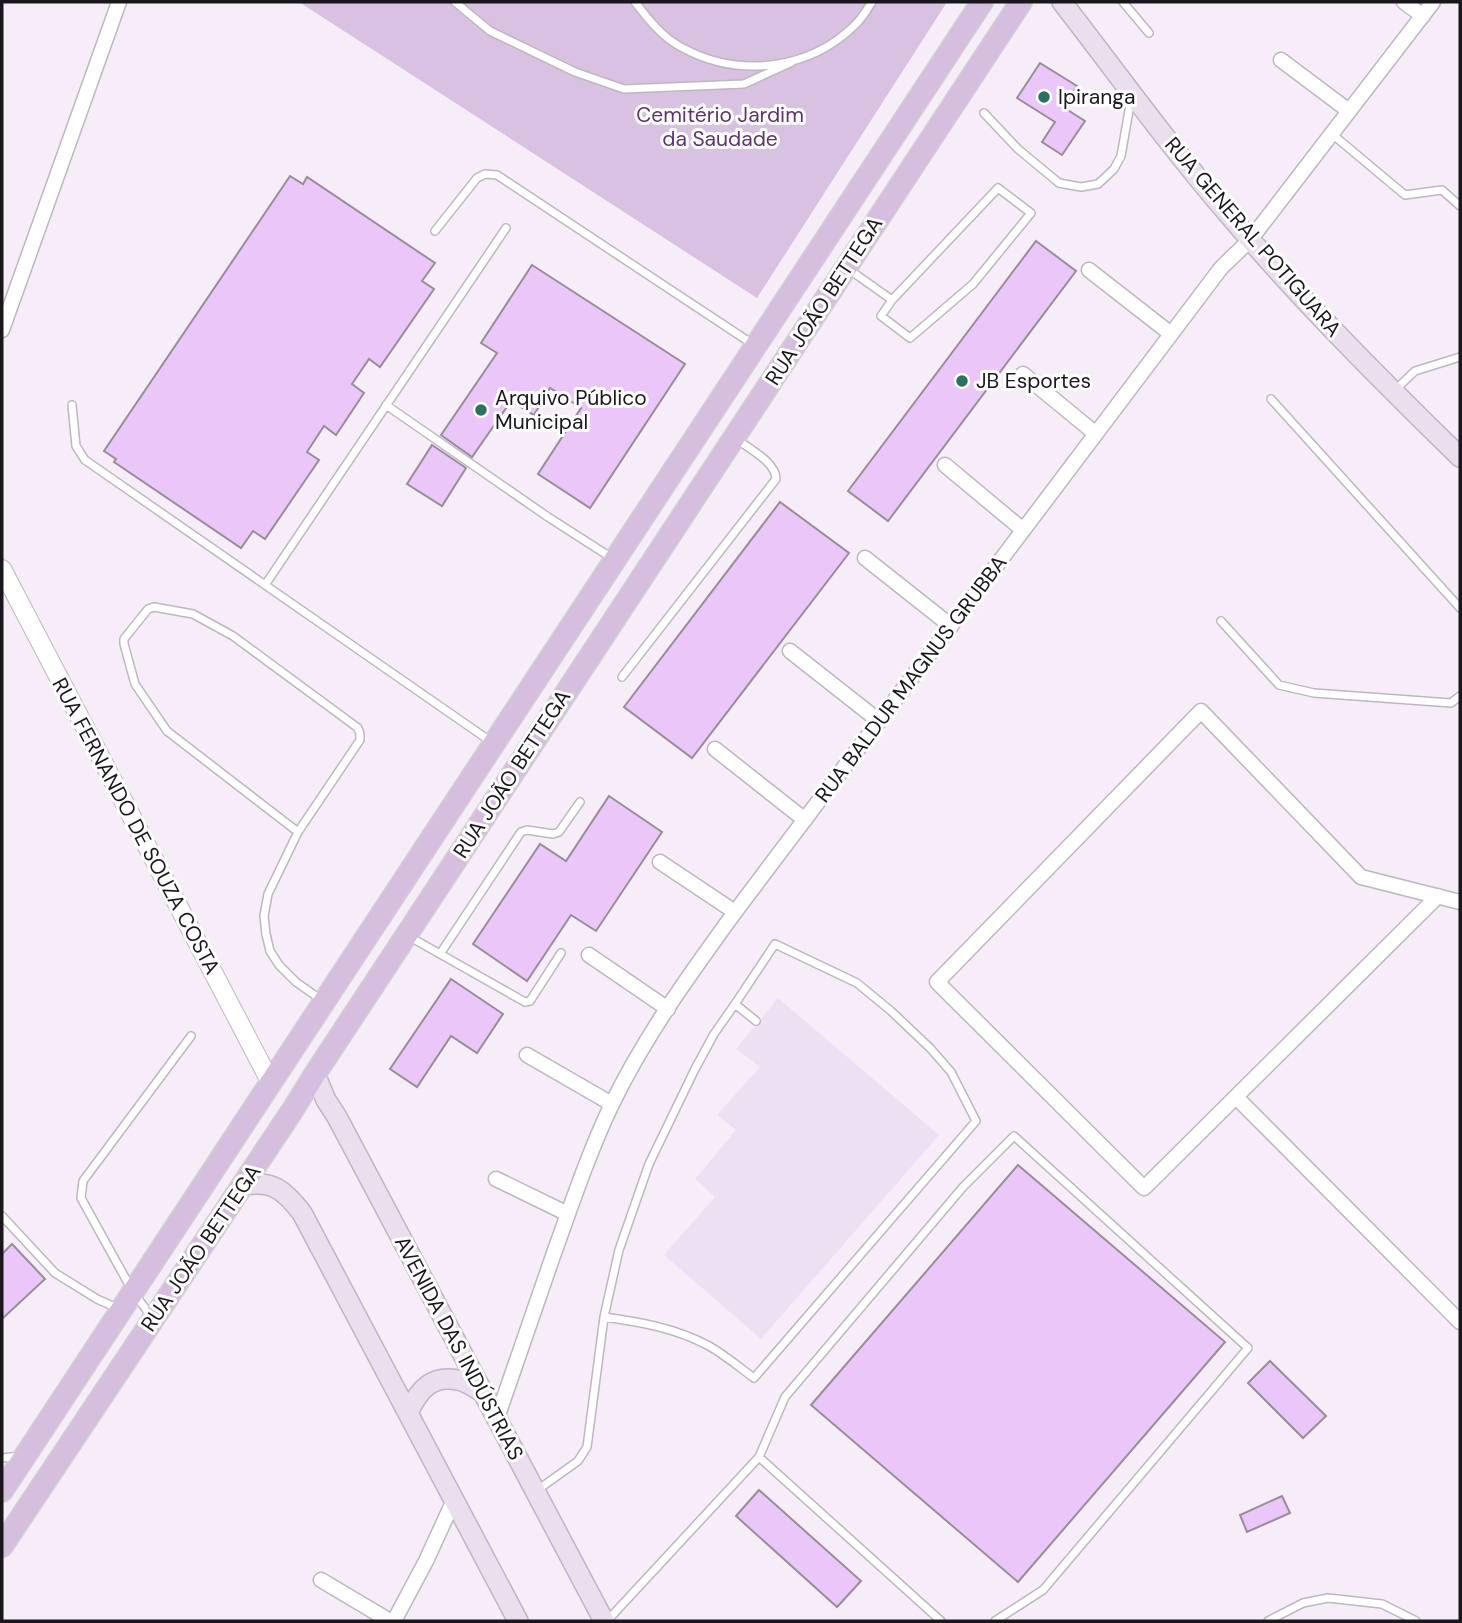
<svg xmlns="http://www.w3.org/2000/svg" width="1462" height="1623" font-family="'DM Sans',sans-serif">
<rect width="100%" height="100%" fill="#f6edf9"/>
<path fill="#ede0f3" d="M778,998l161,137 -178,204 -97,-84 51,-58 -20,-18 41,-49 -19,-15 43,-48 -24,-18z"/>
<path fill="#d9c1e2" d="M299,2h648l-190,296z"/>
<path fill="#eac7f8" stroke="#968e99" stroke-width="2" d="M1040,63l37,23 -14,21 22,14 -23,34 -20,-13 13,-20 -38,-24z
M290,176l13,8 4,-7 128,86 -13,18 12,8 -54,78 -11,-8 -17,25 12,9 -28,42 -12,-9 -17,26 12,8 -54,79 -12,-8 -12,17 -127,-86 2,-3 -12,-8z
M1036,241l40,30 -188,250 -40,-30z
M532,265l153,99 -95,144 -52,-34 43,-66 -31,-20 -16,27 -23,-14 -39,56 -31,-22 56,-82 -16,-10z
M432,445l34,23 -24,38 -35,-22z
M780,502l69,51 -157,205 -68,-51z
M609,796l53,36 -66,99 -25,-16 -44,66 -54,-37 67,-100 26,17z
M451,979l52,35 -26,39 -26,-17 -34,51 -27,-18z
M1018,1165l207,177 -207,240 -207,-177z
M12,1244l33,35 -43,40v-65z
M1270,1361l56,55 -23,22 -55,-55z
M759,1490l102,91 -24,26 -101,-91z
M1282,1496l8,17 -43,19 -7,-17z"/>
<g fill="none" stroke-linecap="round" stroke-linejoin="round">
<g stroke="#beb6c1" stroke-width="10">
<path id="service" d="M455,2l35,29 85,41 49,17 120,-5 48,-22
M635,2c13,17 27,35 46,45 58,32 129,23 175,-23 7,-7 11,-15 16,-22
M1123,2l26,31
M984,113l34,36 41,34 22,4 17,-3 16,-15 7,-13 10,-57
M1332,134l73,61 37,-5 18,16
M998,188l33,25 -58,71 -63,54 -29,-22 11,-16z
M435,231l42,-53 8,-4 12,1 257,170
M847,268l45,32
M1394,391l21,-20 45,-14
M1271,399l189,209
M72,405l4,41 9,14 408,283
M386,405l162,112 64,41
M265,585l241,-357
M1221,621l58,64 35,8 137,10 9,-7
M622,677l154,-198c0,-17 -28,-31 -41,-41
M298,832l-131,-101 -32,-47 -11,-40v-5l24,-30 6,-2 39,7 40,22 125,92 2,6v6l-62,92 -30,62 -4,22 2,18 4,17 9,14 17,17 27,19
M410,937l115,65 5,-1 31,-48
M440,954l81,-122 6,-2 26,4 6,-2 21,-30
M2,1216l53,57 42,26 20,9
M151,1316l-18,-24 -52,-94 2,-17 108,-145
M604,1317c36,5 72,11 105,29 16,9 30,21 45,32l222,-257 -25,-49 -21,-24 -39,-37 -34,-28 -82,-39 -40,60
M759,1457l182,164
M2,1458l19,-2
M536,1491l42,-30 9,-14 17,-130 15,-67 30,-86 46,-95 19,-35 21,-30 21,17
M607,1621l152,-164 26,-60 178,-210 51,-51 234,212 -205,242 -48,31
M1268,1621l35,-18 25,-5 54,6 34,17"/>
</g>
<g stroke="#beb6c1" stroke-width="17">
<path id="minor" d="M1404,2l19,14
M1281,60l68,51
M1089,270l82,64
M2,330l117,-328
M1023,374l73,60
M945,465l78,65
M865,558l86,68
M790,651l89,70
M715,749l90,71
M660,862l75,50
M1438,896l-294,292 -207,-206 264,-271 160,166 99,25
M589,955l79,54
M527,1055l85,49
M1236,1097l224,225
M496,1179l72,35
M497,1418c19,-55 38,-110 57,-165 18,-50 35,-101 58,-149 33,-68 78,-130 123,-192l486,-644 29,-28 183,-238
M321,1580l69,41
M394,1621l32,-60 28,-61"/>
</g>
<g stroke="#beb6c1" stroke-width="20">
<path id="tertiary" d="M2,569l269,514"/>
</g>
<g stroke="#beb6c1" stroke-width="22">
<path id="secondary" d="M1062,2c55,71 108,145 167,213 72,85 151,164 231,242
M315,1074l11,26 11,17 267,504
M241,1186c31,-7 43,4 61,27l216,408
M408,1413c11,-24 25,-40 54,-32 7,3 14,7 20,11"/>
</g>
<g stroke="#d1d1d2" stroke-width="24">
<path id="primary" d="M2,1491l980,-1489
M2,1546l290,-435 23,-37 706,-1072"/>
</g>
<use href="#service" stroke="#fff" stroke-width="7"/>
<use href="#minor" stroke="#fff" stroke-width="14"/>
<use href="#tertiary" stroke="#fff" stroke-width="18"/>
<use href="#secondary" stroke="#eadeef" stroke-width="19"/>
<use href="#primary" stroke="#d6bedf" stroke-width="21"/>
</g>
<g fill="#2b7063" stroke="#fefefe" stroke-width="2.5">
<circle cx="1044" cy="97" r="7"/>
<circle cx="962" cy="381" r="7"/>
<circle cx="481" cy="410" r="7"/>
</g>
<g text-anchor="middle" stroke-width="6" stroke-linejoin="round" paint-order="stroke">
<g font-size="21" fill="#1a171c" stroke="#fefefe" text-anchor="start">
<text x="1058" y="104">Ipiranga</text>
<text x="976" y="388">JB Esportes</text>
<text x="495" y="405">Arquivo Público<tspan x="495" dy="24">Municipal</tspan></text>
</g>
<g font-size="21" fill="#5e336e" stroke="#fefefe">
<text x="720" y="122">Cemitério Jardim<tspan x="720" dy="24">da Saudade</tspan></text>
</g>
<g font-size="21" fill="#1a171c" stroke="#fefefe">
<text transform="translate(1253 237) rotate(49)" y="7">RUA GENERAL POTIGUARA</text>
<text transform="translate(824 301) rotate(-57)" y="7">RUA JOÃO BETTEGA</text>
<text transform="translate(911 679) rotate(-53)" y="7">RUA BALDUR MAGNUS GRUBBA</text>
<text transform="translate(512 774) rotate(-57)" y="7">RUA JOÃO BETTEGA</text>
<text transform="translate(136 826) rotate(62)" y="7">RUA FERNANDO DE SOUZA COSTA</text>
<text transform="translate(201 1248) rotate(-56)" y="7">RUA JOÃO BETTEGA</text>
<text transform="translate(459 1348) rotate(62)" y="7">AVENIDA DAS INDÚSTRIAS</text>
</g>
</g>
<rect width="1462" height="1623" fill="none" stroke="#1a171c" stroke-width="7"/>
</svg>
